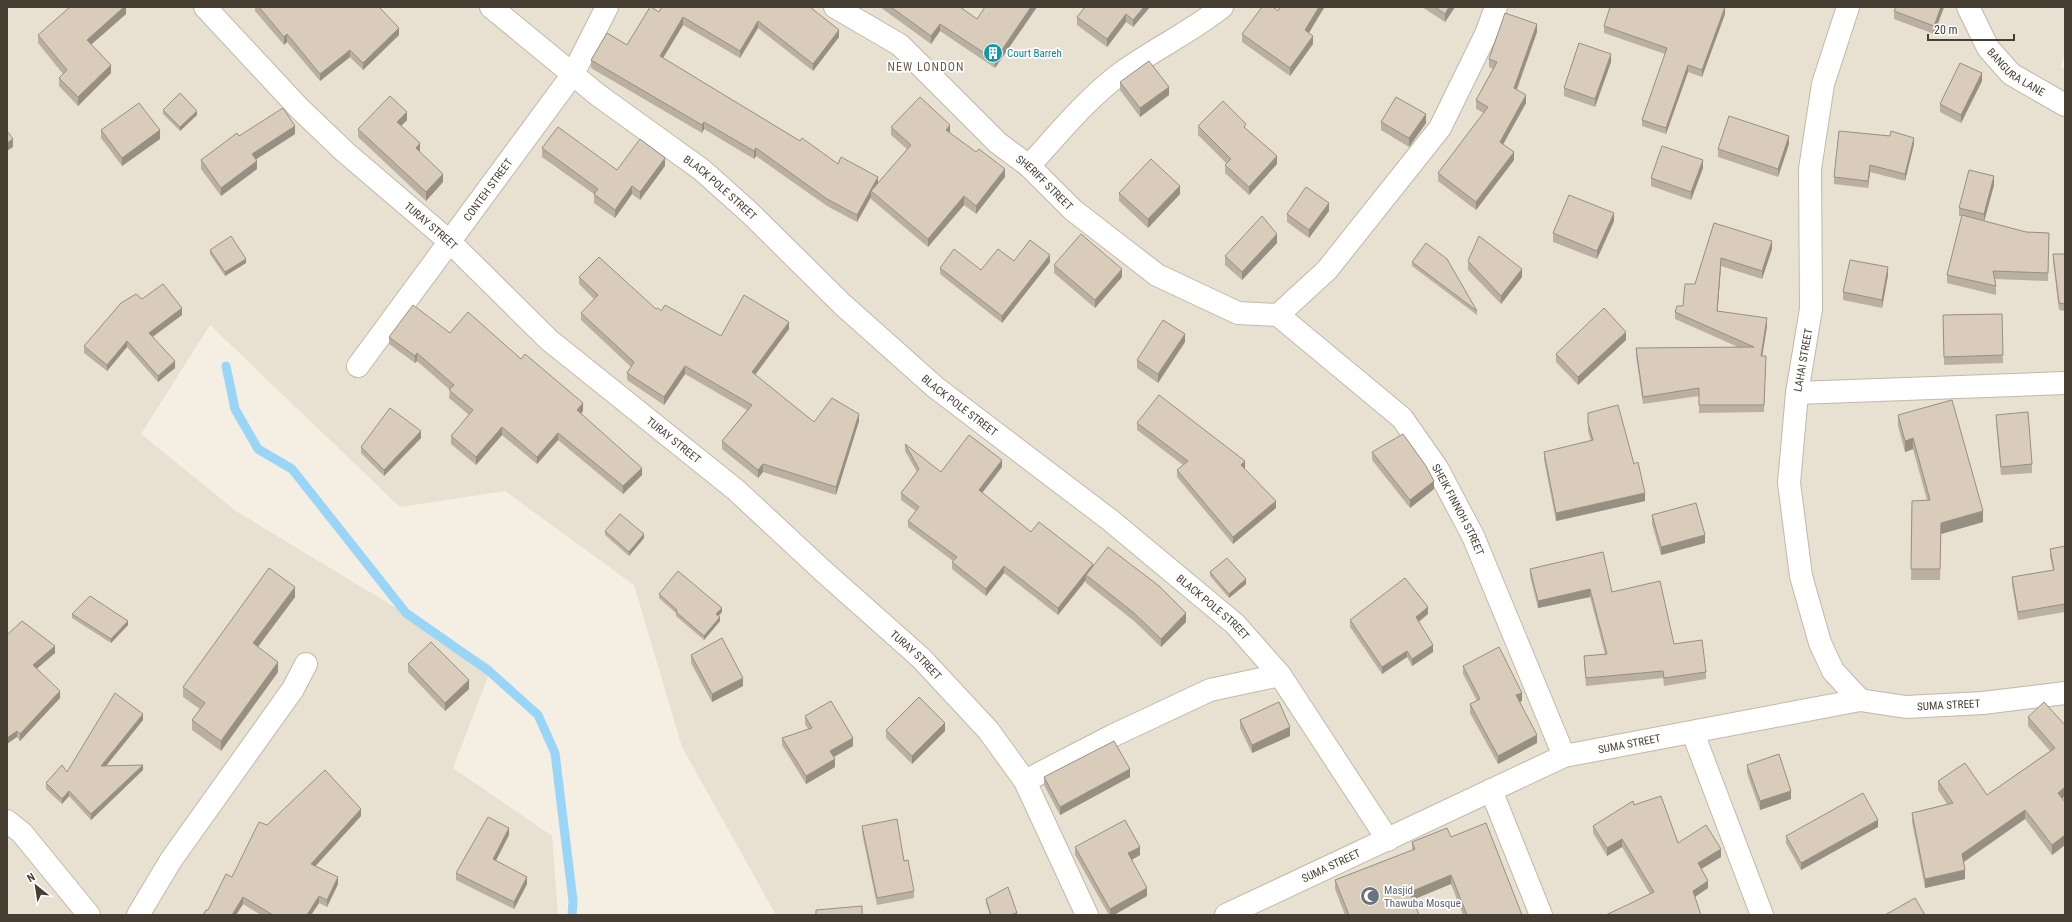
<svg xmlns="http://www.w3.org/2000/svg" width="2072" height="922" font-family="'Roboto Condensed',sans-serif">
<rect width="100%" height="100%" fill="#f4eee3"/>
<path fill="#e8e0d1" d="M7,7h2058v43l-4,17 4,3v845h-1289l-94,-168 -48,-162 -129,-94 -105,16 -190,-182 -69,109 95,77 256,155 -39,102 99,68 6,79h-551z"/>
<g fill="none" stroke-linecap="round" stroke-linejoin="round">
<path stroke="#99d5f7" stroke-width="9" d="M226,366l9,43 23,40 34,20 114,144 83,58 49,44 17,38 18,148 -1,14"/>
<g stroke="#c3b8a8" stroke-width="24">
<g id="minor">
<path id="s1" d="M205,7l94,101 46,44 104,89 100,99 187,150 86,80 99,88 67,72 37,51 62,134"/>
<path id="s2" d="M491,7l107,88 104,75 48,43 92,91 93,83 175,133 125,104 45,51 108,165"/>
<path id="s3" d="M835,7l65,38 98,98 31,23 44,44 84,65 81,38 40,2"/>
<path d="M1848,7l-25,77 -13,85 1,140 -14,84 -8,90 12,93 19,67 13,28 27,29"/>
<path id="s4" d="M1968,7l20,41 23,26 54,31"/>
<path d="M1029,166c30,-33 59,-69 95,-95 32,-23 67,-39 98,-64"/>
<path id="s5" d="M1278,315l124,103 35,50 36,68 91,220"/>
<path d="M1278,315l49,-45 113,-142 46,-94 10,-27"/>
<path id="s6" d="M358,366l215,-292 34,-67"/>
<path d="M1797,393l268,-10"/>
<path d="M1693,733l69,182"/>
<path d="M1025,781l87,-45 98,-46 70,-15"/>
<path d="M1491,790l50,125"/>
<path d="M7,821l15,12 67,82"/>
<path d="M138,915l33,-55 122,-171 13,-25"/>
<path id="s7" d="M1226,915l338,-159 296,-56 46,7 77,-4 82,-10"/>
</g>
</g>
<use href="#minor" stroke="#fff" stroke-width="22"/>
</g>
<path fill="#bbafa1" d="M126,7v7l-35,31 20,28 -33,33 -19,-20v-8l4,-4 -25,-31v-8z
M255,7h124l20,28 -36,35 -13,-13 -30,24 -33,-39 -3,3 -29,-34z
M662,7l177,23v7l-26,34 -55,-43 -18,30 -57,-33 -20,33 175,106 40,19 29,-34 -16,-14v-8l59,6 55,44 -29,37 -12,-9 -36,42 -57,-48v-2l-14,25 -30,-16 -71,-50 -2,3 -50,-30 -2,4 -111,-65v-8l36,-15 32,-33z
M880,7h80l17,12 60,-12 -42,61 -55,-37 -9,13z
M1150,7l-17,20 -7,-5 -19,25 -30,-22v-8z
M1324,7l-15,26 4,11 -23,32 -48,-34v-8l36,-23z
M1422,7h33l-10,15z
M1944,7l-10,27 -40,-15v-8z
M1725,14l-23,63 -14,-5 -22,62 -24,-8v-6l23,-66 -61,-21v-7z
M1537,32l-20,58 9,13 -23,41 11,16 -38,50 -38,-29v-8l46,-60 -8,-4v-9l17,-31 -4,-2v-8z
M1611,62l-16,45 -31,-11v-8z
M1982,81l-21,42 -21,-11v-8z
M1120,82l49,13 -29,22 -20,-27z
M163,110l34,5 -17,16 -17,-17z
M407,120l-6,6 19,26 23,30 -17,19 -68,-64v-8z
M1381,122l45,1 -17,24 -28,-17z
M1198,126l48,3 31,35 -28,31 -24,-22v-8l2,-1 -29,-29z
M101,130l59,9 -38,27 -21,-28z
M295,134l-39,25 1,10 -36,27 -20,-27v-9l38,-24z
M1789,144l-11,33 -60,-20v-8z
M1914,144l-9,37 -35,-9 -2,16 -34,-4v-7z
M542,148l75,22 48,-4 -25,34 -8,-6 -17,24 -21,-15v-9l-52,-37z
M1703,168l-12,32 -40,-14v-8z
M1994,185l-10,36 42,11 23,1 -1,48 -53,-2 1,7v9l-49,-12v-8l15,-59h-3v-8z
M1119,193l61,1 -32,34 -29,-27z
M1329,211l-20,27 -22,-16v-8z
M1614,221l-17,38 -44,-17v-9z
M1714,223l58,26 -10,30 -41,-13 -4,45 50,15 -5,30h4l-2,56 -65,1v-17l-56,8 -7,-48v-8l102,-1 -63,-28v-7l8,-6 12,-22z
M1277,243l-35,37 -17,-15v-9z
M210,250l36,13 -21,13 -15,-22z
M2053,254h12v57l-6,-1 -6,-49z
M1014,261l36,1 -48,61 -62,-49v-6l41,2z
M1468,261l54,16 -21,27 -33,-34z
M1412,262l65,49v4l-65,-49z
M1054,265l68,12 -27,31 -41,-35z
M1888,275l-6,33 -39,-8v-8z
M579,277l142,59 68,-7 -34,46 59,47 45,-1 -23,74 -73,-23 -5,6 -36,-29v-8l25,-31 -62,-36 -21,31 -37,-25v-7l4,-6 -50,-47v-7l13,-14 -15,-15z
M142,299l40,16 -29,22 22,31 -17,14 -31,-35 -20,24 -23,-18v-7z
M2002,314l1,49 -59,2 -1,-50z
M450,333l71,26 62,52 -2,2 61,62 -19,19 -65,-54 -21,24 -35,-29 -26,30 -25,-21v-8l18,-21 -20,-17 1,-8 -33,-29 -2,2 -26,-19v-7z
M1626,340l-48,45 -22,-23v-8z
M1185,342l-27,41 -21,-15v-8z
M1588,413l46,51 11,37 -89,20 -12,-61v-8l47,-11 -3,-10z
M1898,415l85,107 -42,12 -1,46h-29l1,-79 15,-1 -14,-51 -8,3 -7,-26z
M1996,415l36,49v9l-31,2 -5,-52z
M1137,423l108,45v1l31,39 -43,36 -56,-67v-7l6,-5 -46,-35z
M421,438l-37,38 -23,-23v-6z
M905,444l36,28 61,-5 -20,26 49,39 62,34 93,56 -25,25 -27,-26 -48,-38v-3l-28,35 -54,-42 -18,23 -34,-27v-7l1,-1 -45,-34v-6l8,-10 -15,-11v-7l16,-21 -12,-21z
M1372,452l62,37 -24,19 -38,-48z
M1652,515l53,28 -44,12 -9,-31z
M605,531l39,7 -15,18 -24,-21z
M2065,546v66l-47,8 -6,-35v-8l41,-7 -3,-13v-8z
M1530,569l82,23 94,80v7l-42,7 -1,-8 -77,8 -2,-22v-8l21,-2 -15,-57 -52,11 -8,-32z
M1210,572l36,12 -17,14 -19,-22z
M659,594l63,18 -3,4 1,5 -16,19 -28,-24v-3l-17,-15z
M295,597l-37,50 20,25 -57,79 -29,-21v-10l8,-11 -17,-12v-10z
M72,614l56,11 -17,18 -39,-25z
M1428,614l-10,8 15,30 -21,14 -5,-9 -25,17 -32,-47v-7z
M7,635l48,18 -19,16 24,29 -40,43 -3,-4z
M691,655l52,31 -31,16 -21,-39z
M408,664l61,25 -24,22 -37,-39z
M1463,666l59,35 -2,1 17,41 -39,21 -28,-51v-9l7,-3 -14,-27z
M805,716l48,30 -19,11 1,10 -29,17 -24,-39v-7l26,-9 -3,-5z
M2028,717l37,8 -2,74 2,3v43l-13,10 -27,-36 -61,43 1,17 -40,9 -13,-66v-9l35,-9 -9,-14v-9l49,14 63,-44 -22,-25z
M143,720l-37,46 37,4 -52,50 -22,-24 -7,8 -16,-15v-6l21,-11z
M1240,720l50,16 -38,17 -12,-25z
M886,730l59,1 -33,33 -26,-26z
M1747,765l44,34 -31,11 -13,-37z
M1044,777h86l-70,38 -16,-30z
M1634,805l44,38 43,14 -20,12 7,19 -13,9 -45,-3 -28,-47 -15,9 -14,-23v-7z
M361,816l-46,50 23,18 -11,23 -8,-4 -8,12h-50l-18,-11 -7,11h-33l5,-5 24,-33 35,-52z
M862,826l42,35 10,30v7l-37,7 -15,-72z
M1878,827l-77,43 -15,-27v-7z
M509,835l-13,25 31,24 -13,25 -58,-29v-7z
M1451,837l71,78h-59l-12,-31 -38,15 6,16h-74l-10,-26v-9l77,-30v-8z
M1075,847l65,8 -9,5 16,36 -33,19h-5l-34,-60z
M986,899l31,16h-27l-4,-12z"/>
<path fill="#988f83" d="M124,7h2v7l-39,34v-8z
M1031,7h6l-42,61v-8z
M1144,7h6l-17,20v-7z
M1319,7h5v1l-19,31v-9z
M1449,7h6l-10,15v-8z
M1725,7v7l-23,63v-7z
M1941,7h3l-10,27v-8z
M1126,14v8l-19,25v-8z
M683,17v8l-23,38v-7z
M758,21v7l-18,30v-7z
M940,24v7l-9,13v-8z
M1537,24v8l-23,64v-8z
M399,28v7l-36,35v-7z
M839,30v7l-26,34v-7z
M287,34v8l-3,3v-8z
M1313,36v8l-23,32v-8z
M350,50v7l-30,24v-7z
M1611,54v8l-16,45v-8z
M111,65v8l-33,33v-9z
M1688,65v7l-22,62v-6z
M1982,73v8l-21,42v-8z
M1169,87v8l-29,22v-9z
M1526,95v8l-26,47v-8z
M197,111v4l-17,16v-4z
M407,112v8l-10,10v-8z
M1426,114v9l-17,24v-9z
M704,122v7l-2,4v-8z
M950,125v8l-4,-3z
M295,126v8l-43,28v-8z
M160,130v9l-38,27v-8z
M1789,136v8l-11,33v-8z
M1914,138v6l-9,37v-7z
M13,139v8l-6,4v-8z
M420,143v8l-4,5v-8z
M756,148v8l-2,3v-8z
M1514,152v8l-38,50v-8z
M1277,156v8l-28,31v-8z
M665,158v8l-25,34v-8z
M1703,160v8l-12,32v-8z
M257,161v8l-36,27v-8z
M1870,165v7l-2,16v-7z
M1005,169v8l-29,37v-8z
M443,174v8l-17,19v-9z
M1994,176v9l-10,37v-8z
M878,177v8l-7,6v6l-14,25v-7z
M632,186v8l-17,24v-8z
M1180,186v8l-32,34v-9z
M964,196v9l-36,42v-8z
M1329,203v8l-20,27v-8z
M1614,213v8l-17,38v-8z
M1277,234v9l-35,37v-8z
M1772,241v8l-10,30v-8z
M1050,255v7l-48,61v-7z
M1721,258v8l-4,53v-8z
M246,259v4l-21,13v-4z
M1888,267v8l-6,33v-8z
M1122,269v8l-27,31v-8z
M1522,269v8l-21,27v-8z
M182,308v7l-33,24v-6z
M1767,318v8l-6,38v-8z
M789,322v7l-37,50v-7z
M1626,332v8l-48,45v-8z
M1185,334v8l-27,41v-9z
M127,341v6l-20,24v-6z
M417,353v8l-2,2v-7z
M175,361v7l-17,14v-6z
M685,366v8l-21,31v-8z
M583,403v8l-6,7v-8z
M859,414v7l-23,74v-8z
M502,427v8l-26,30v-8z
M421,431v7l-37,38v-6z
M558,433v7l-21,24v-7z
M1913,438v11l-8,3v-11z
M1002,460v7l-23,30v-7z
M1245,461v7l-4,4v-7z
M763,464v8l-5,6v-8z
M642,468v7l-19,19v-8z
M1434,481v8l-24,19v-8z
M1645,493v8l-89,20v-8z
M1276,501v7l-43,36v-7z
M1983,511v11l-42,12 -1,46 1,-57z
M644,534v4l-15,18v-4z
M1705,535v8l-44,12v-8z
M1093,564v7l-7,4v5l-28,35v-7z
M1004,566v7l-18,23v-7z
M1246,579v5l-17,14v-4z
M295,587v10l-42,56v-10z
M1590,589v8l-52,11v-7z
M1428,607v7l-12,10v-7z
M722,608v4l-6,6v-4z
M1186,613v9l-25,25v-8z
M720,617v4l-16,19v-4z
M128,621v4l-17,18v-4z
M1433,645v7l-21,14v-7z
M55,646v7l-22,19v-7z
M1407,651v6l-25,17v-7z
M278,662v10l-57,79v-10z
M743,678v8l-31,16v-8z
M469,680v9l-24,22v-8z
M60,691v7l-40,43v-7z
M1522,693v8l-6,2v-8z
M143,714v6l-42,52v-6z
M945,723v8l-33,33v-8z
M1290,727v9l-38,17v-8z
M17,731v6l-10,7v-6z
M1537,735v8l-39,21v-8z
M853,738v8l-23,13v-8z
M835,759v8l-29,17v-8z
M143,765v5l-52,50v-6z
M1130,769v8l-70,38v-8z
M2065,787v9l-7,7v-10z
M69,791v5l-7,8v-5z
M1791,791v8l-31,11v-9z
M361,809v7l-50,55v-7z
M2025,810v9l-63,44v-9z
M1878,820v7l-77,43v-7z
M509,828v7l-16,31v-7z
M2065,835v10l-13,10v-10z
M1622,839v8l-15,9v-8z
M1140,847v8l-12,7v-9z
M1721,849v8l-23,14v-8z
M1965,870v9l-40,9v-9z
M1451,875v9l-41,17v-9z
M338,877v7l-11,23v-7z
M527,877v7l-13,25v-7z
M1708,881v7l-15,10v-7z
M1147,888v8l-33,19h-4v-6z
M319,896v7l-8,12h-4z
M243,897v7l-7,11h-4z
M1017,913v2h-8z"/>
<path fill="#d9ccbb" stroke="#988f83" d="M70,7h54l-37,33 24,25 -33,32 -19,-19 8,-8 -29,-35z
M259,7h120l20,21 -36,35 -13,-13 -30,24 -33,-40 -3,3z
M650,7h1l8,5 3,-5h148l29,23 -26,34 -55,-43 -18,30 -57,-34 -23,39 140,85 2,-3 36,26 3,-7 37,20 -21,38 -30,-16 -71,-51 -2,3 -50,-29 -2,3 -111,-65 16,-27 20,12z
M891,7h69l17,12 8,-12h46l-36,53 -55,-36 -9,12z
M1085,7h59l-11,13 -7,-6 -19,25 -30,-22z
M1262,7h11l5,4 2,-4h39l-14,23 8,6 -23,32 -48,-34z
M1435,7h14l-4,7z
M1610,7h115l-23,63 -14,-5 -22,63 -24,-8 25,-72 -63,-22z
M1896,7h45l-7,19 -40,-15z
M1505,13l32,11 -23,64 12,7 -26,47 14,10 -38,50 -38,-29 50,-66 -12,-7 21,-38 -8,-3z
M1579,43l32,11 -16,45 -31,-11z
M1149,61l20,26 -29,21 -20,-26z
M1960,63l22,10 -21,42 -21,-11z
M180,93l17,18 -17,16 -17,-17z
M390,96l17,16 -10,10 23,21 -4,5 27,26 -17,18 -68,-63z
M920,97l30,28 -4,5 30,22 3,-3 26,20 -29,37 -12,-10 -36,43 -57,-48 40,-46 -20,-18z
M1396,97l30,17 -17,24 -28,-16z
M1223,101l23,23 -2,3 33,29 -28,31 -24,-22 6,-6 -33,-33z
M139,103l21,27 -38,28 -21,-28z
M283,108l12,18 -43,28 5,7 -36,27 -20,-28 36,-27 2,3z
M1729,116l60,20 -11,33 -60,-20z
M558,127l59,43 23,-31 25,19 -25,34 -8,-6 -17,24 -21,-16 4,-5 -56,-41z
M7,131l6,8 -6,4z
M1839,131l51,5 1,-5 23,7 -9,36 -35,-9 -2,16 -34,-4z
M1662,146l41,14 -12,32 -40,-14z
M1151,159l29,27 -32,33 -29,-26z
M1969,170l25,6 -10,38 -25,-6z
M1306,187l23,16 -20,27 -22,-16z
M1569,195l45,18 -17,38 -44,-18z
M1962,215l64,17 23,1 -1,40 -55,-2 3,15 -49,-11z
M1262,216l15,18 -35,38 -17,-16z
M1714,223l58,18 -10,30 -41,-13 -4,53 50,7 -6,38h5l-2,49h-65v-17l-56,9 -7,-49 118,-1 -79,-35 2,-6h6l2,-22h10z
M1081,234l41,35 -27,31 -41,-35z
M231,236l15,23 -21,13 -15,-22z
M1479,236l43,33 -21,27 -33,-35z
M1030,240l20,15 -48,61 -62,-48 14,-19 27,21 17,-21 16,12z
M1426,243l21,16 30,52 -65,-49z
M2053,254h12v50l-6,-1z
M599,257l57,52 2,-1 3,3 4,-6 56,31 23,-41 45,27 -37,50 62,50 18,-24 27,16 -23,73 -73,-23 -5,6 -36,-29 30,-36 -67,-39 -21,31 -37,-24 7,-11 -53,-49 17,-18 -19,-18z
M1850,260l38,7 -6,33 -39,-8z
M163,284l19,24 -33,25 26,28 -17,15 -31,-35 -20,24 -23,-19 37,-43 15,-9 6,5z
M413,305l37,28 18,-21 53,47 4,-5 58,49 -6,7 65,58 -19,18 -65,-53 -21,24 -35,-30 -26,30 -25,-21 22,-26 -24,-20 5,-5 -37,-32 -2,3 -26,-19z
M1604,308l22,24 -48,45 -22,-23z
M2002,314l1,41 -59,2 -1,-42z
M1163,320l22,14 -27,40 -21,-14z
M1159,395l86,66 -4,4 35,36 -43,36 -56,-67 11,-9 -51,-38z
M1952,400l31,111 -42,12 -1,46h-29l1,-68 18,-1 -17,-62 -8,3 -7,-26z
M1618,405l16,59 4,-2 7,31 -89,20 -12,-61 49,-12 -5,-17v-10z
M390,408l31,23 -37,39 -23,-23z
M2028,412l4,52 -31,3 -5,-52z
M1403,434l23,32 8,15 -24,19 -38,-48z
M969,435l33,25 -23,30 52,42 8,-10 54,42 -35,44 -54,-42 -18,23 -34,-27 5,-5 -49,-36 11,-14 -18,-14 18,-24 -14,-25 36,28z
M1696,503l9,32 -44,12 -9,-32z
M620,514l24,20 -15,18 -24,-21z
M2065,546v58l-47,8 -6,-35 42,-7 -4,-21z
M1108,547l51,39 27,27 -25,26 -27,-26 -48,-38z
M1603,552l9,40 48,-11 14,63 28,-4 4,32 -42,6 -1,-7 -77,7 -2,-22 23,-2 -17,-65 -52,12 -8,-32z
M1227,558l19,21 -17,15 -19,-22z
M269,568l26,19 -42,56 25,19 -57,79 -29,-21 13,-17 -22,-16z
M678,571l44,37 -6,6 4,3 -16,19 -28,-24 1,-2 -18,-16z
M1405,578l23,29 -12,10 17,28 -21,14 -5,-8 -25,16 -32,-47z
M90,596l38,25 -17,18 -39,-25z
M22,621l33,25 -22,19 27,26 -40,43 -3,-3 -10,7v-103z
M722,638l21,40 -31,16 -21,-39z
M431,642l38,38 -24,23 -37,-39z
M1499,647l23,46 -6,2 21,40 -39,21 -28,-52 10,-5 -17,-33z
M115,693l28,21 -42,52 42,-1 -52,49 -22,-23 -7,8 -16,-16 16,-18 5,7z
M919,697l26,26 -33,33 -26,-26z
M831,701l22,37 -23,13 5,8 -29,17 -24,-38 30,-10 -7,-12z
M1279,702l11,25 -38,18 -12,-25z
M2044,702l21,23v62l-7,6 7,9v33l-13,10 -27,-35 -63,44 3,16 -40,9 -13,-66 41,-10 -15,-22 27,-18 22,32 68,-47 -27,-31z
M1114,741l16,28 -70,38 -16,-30z
M1779,754l12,37 -31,10 -13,-36z
M325,770l36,39 -50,55 27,13 -11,23 -8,-4 -12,19h-34l-30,-18 -11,18h-29l3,-5h2l18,-36 6,3 27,-55 8,3z
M1863,793l15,27 -77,43 -15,-27z
M1661,796l17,47 28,-18 15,24 -23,14 10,18 -15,10 8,24h-95l48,-23 -32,-53 -15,9 -14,-22 40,-25 1,4z
M488,817l21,11 -16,31 34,18 -13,25 -58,-29z
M897,819l7,42 4,-1 6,31 -37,7 -15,-72z
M1125,820l15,27 -12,6 19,35 -37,21 -35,-62z
M1486,823l36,92h-55l-16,-40 -41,17 9,23h-70l-14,-35 80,-31 -3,-7 35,-14 4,9z
M1008,887l9,26 -8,2h-18l-5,-16z
M1915,898l10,17h-40z
M862,906v9h-46v-5z"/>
<defs>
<g id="building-disc" transform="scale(1)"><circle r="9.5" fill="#0f9aa8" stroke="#fff"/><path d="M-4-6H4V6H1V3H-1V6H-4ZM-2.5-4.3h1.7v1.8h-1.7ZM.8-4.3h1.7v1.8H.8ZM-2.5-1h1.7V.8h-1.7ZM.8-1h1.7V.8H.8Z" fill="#fff"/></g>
<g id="mosque-disc" transform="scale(1)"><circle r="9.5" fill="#6b7280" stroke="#fff"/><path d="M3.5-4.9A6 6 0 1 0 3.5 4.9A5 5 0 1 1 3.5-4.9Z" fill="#fff"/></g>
</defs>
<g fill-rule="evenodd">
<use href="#building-disc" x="993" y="53"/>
<use href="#mosque-disc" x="1370" y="896"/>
</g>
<g text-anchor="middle" stroke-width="3.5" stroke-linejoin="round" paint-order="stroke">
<g font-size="11" fill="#0d838f" stroke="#fff" text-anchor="start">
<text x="1007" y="57">Court Barreh</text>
</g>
<g font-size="11" fill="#463e33" stroke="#fff">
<text dy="4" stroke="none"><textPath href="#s4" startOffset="83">BANGURA LANE</textPath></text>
<text dy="4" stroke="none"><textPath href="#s3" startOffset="275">SHERIFF STREET</textPath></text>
<text dy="4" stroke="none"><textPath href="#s2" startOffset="292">BLACK POLE STREET</textPath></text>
<text dy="4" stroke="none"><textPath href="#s6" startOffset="219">CONTEH STREET</textPath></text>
<text dy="4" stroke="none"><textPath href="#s1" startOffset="315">TURAY STREET</textPath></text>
<text transform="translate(1803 360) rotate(-80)" y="4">LAHAI STREET</text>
<text dy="4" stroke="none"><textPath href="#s2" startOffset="616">BLACK POLE STREET</textPath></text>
<text dy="4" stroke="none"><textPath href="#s1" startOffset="639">TURAY STREET</textPath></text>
<text dy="4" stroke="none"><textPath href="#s5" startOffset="269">SHEIK FINNOH STREET</textPath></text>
<text dy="4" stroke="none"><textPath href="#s2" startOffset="940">BLACK POLE STREET</textPath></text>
<text dy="4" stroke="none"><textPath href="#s1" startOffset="963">TURAY STREET</textPath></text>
<text dy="4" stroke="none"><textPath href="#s7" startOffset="764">SUMA STREET</textPath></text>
<text dy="4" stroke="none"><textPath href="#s7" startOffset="440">SUMA STREET</textPath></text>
<text dy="4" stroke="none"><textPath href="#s7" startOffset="116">SUMA STREET</textPath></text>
</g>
<g font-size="11" fill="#5b616d" stroke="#fff" text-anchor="start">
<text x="1384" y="894">Masjid<tspan x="1384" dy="13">Thawuba Mosque</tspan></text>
</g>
<g font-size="12" letter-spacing="1" fill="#6a5b49" stroke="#fff">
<text x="926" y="71">NEW LONDON</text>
</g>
</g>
<rect width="2072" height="922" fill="none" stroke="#463e33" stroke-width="16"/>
<g transform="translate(36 886) rotate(330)" stroke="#ffffff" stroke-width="3" paint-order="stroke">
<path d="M0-3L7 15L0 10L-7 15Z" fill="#463e33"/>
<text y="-6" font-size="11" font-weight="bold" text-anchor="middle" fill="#463e33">N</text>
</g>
<path d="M1928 34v6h86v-6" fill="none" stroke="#463e33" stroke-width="2"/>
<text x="1934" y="34" font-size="12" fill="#463e33" stroke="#ffffff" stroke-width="3" paint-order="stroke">20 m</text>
</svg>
